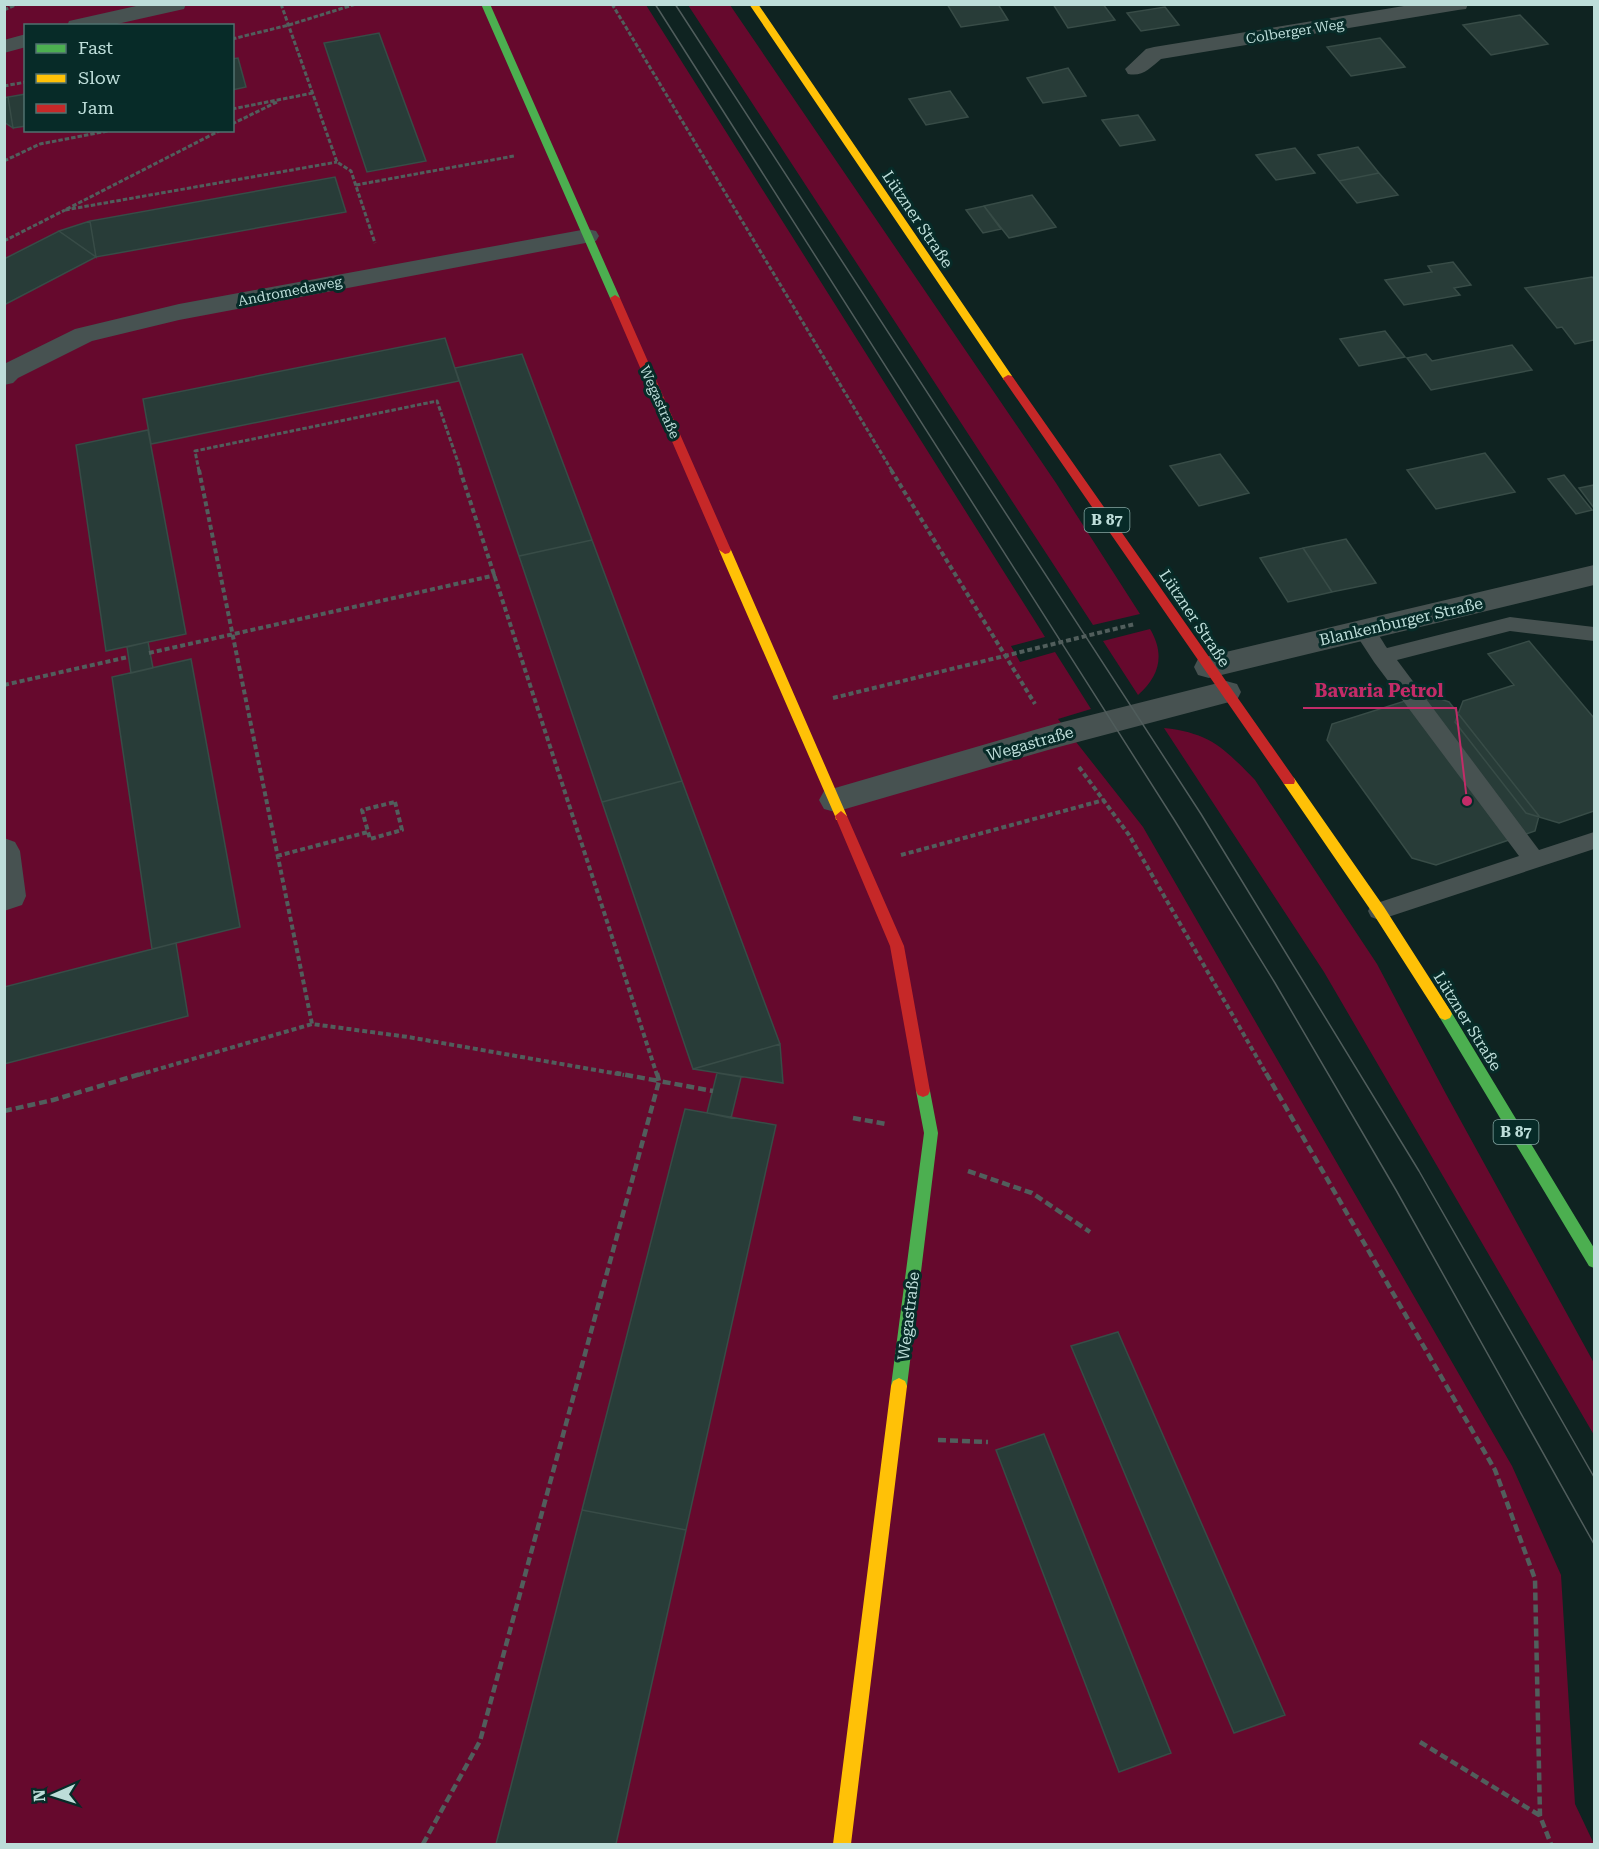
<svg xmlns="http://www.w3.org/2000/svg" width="1599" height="1849" font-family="'Roboto Serif',serif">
<rect width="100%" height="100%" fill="#0f2321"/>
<path fill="#66092d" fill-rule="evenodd" d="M5,5h641l399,632 -34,9 9,16 35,-10 36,57 -33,10 85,108 369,639 49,109 14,229 19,40h-1589zM26,26h206v104h-206z
M688,5h42l326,478 84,131 -47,11z
M1150,629c15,25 10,47 -12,66l-35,-54z
M1164,728c46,5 60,20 91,52l122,184 69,130 148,269v72l-270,-463z"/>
<path fill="#283c38" stroke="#384c47" stroke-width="1.5" d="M947,4h51l10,16 -47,7z
M1053,4h50l12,16 -47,8z
M1165,7l14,18 -38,6 -14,-18z
M1520,15l28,29 -57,11 -28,-30z
M379,33l47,128 -59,11 -43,-129z
M1380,38l25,29 -54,9 -24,-29z
M238,58l8,29 -14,3v-31z
M1068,68l18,28 -43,7 -16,-25z
M950,91l18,26 -42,8 -17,-26z
M26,94v32l-13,2 -5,-31z
M8,97l5,31 -9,-6v-24z
M1138,115l17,25 -35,6 -18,-26z
M1358,147l21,26 -40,8 -21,-26z
M1295,148l20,25 -39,7 -20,-25z
M1379,173l19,22 -41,8 -18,-22z
M335,177l11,35 -250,45 -6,-36z
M1032,195l24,32 -47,11 -25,-32z
M984,206l17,23 -18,4 -17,-23z
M90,221l6,36 -37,-26z
M59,231l37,26 -92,48v-46z
M1453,262l18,23 -17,3 6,7 -56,10 -19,-25 47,-8 -4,-6z
M1592,277l2,2v61l-19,4 -13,-17 -5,1 -32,-40z
M1385,331l20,26 -46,9 -19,-27z
M445,338l14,43 -308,63 -8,-45z
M1512,345l20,25 -101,20 -24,-32 19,-4 6,7z
M522,354l70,186 -73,16 -64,-188z
M148,430l38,204 -80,17 -30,-206z
M1485,453l30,39 -79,17 -29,-39z
M1220,454l29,39 -50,13 -29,-40z
M1564,475l28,35 -16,4 -28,-35z
M1594,485v23l-15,-20z
M1346,539l30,44 -44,9 -29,-44z
M592,540l90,241 -80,21 -83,-246z
M1303,548l29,44 -44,10 -28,-44z
M1529,641l65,77v93l-35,12 -33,-10 -71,-91 8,-21 51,-16 -26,-31z
M148,642l5,26 -22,5 -4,-26z
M191,659l49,268 -88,22 -40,-272z
M1427,694l22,8 90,114 -4,15 -99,34 -24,-7 -85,-118 5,-16z
M682,781l98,263 -87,25 -91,-267z
M176,943l12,73 -184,48v-77z
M780,1044l3,39 -90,-14z
M717,1073l24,4 -10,41 -24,-5z
M685,1109l91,16 -90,405 -104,-20z
M1118,1332l167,383 -51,18 -163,-387z
M1044,1434l127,319 -52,19 -123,-322z
M582,1510l104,20 -70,314h-120z"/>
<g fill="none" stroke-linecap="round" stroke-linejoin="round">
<path stroke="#515e5c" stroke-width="3" stroke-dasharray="4.5 2" stroke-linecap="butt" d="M281,4l56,158 14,9 24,72
M612,4l280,467
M4,10l14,-6
M232,39l57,-14 67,-21
M4,86l22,-4
M232,109l81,-16
M232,124l45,-22
M221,130l-156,80 272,-48
M4,161l36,-17 73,-14
M356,185l158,-29
M4,241l61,-31
M199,471l-4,-20 242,-50 24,70"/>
<path stroke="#515e5c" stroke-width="4" stroke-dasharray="5 3" stroke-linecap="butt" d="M199,470l113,554
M460,470l197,605
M891,470l144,234
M149,653l347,-78
M4,685l124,-28
M833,698l302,-74
M1079,767l50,68 138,240
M395,802l7,28 -32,9 -8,-29z
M901,855l203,-55
M277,856l91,-24
M138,1075l174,-51 96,13 216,38"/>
<path stroke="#515e5c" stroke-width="4.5" stroke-dasharray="8 4" stroke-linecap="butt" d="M657,1073l2,8 54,10
M1266,1073l229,397 40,109 5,237 11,28
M4,1111l49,-11 91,-27
M853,1118l33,6
M968,1171l64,22 58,39
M938,1440l50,2
M1420,1742l119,73
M423,1844l57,-103 179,-660 -43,-8"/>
<path fill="#475251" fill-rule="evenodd" d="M1510,617l84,10v14l-84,-10 -113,29 142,190 55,-18v17l-215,71 -8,-3 -3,-6 3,-6 148,-49 -145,-194 -21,-32 3,-5c16,-5 23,11 31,23z"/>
<path fill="#475251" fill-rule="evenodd" d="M145,4h41l-2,5 -76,17h-41l2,-5z
M1416,4h52l-2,5 -8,1 -297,49c-11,9 -18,18 -33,15l-3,-5 21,-20 8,-2z
M26,34v13l-22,6v-13z
M587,229l9,2 3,5 -3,5 -417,79 -87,21 -74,37 -5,5 -9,2v-21l71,-35 104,-25z
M1594,565v20l-385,93 -11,-3 -4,-8 4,-8 11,-3z
M1226,681l11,3 4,8 -4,8 -182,48 -220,64 -11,-3 -5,-9 5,-9 11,-3 220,-64z
M4,838l11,4 5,9 6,45 -4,9 -18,6z"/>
<path fill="#4caf50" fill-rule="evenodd" d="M481,4h9l130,294 -1,2h-8l-1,-2z
M1445,1008l5,2 144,238v20l-5,-2 -149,-248 -2,-4 2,-4z
M923,1085l5,2 2,4 8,42 -31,253 -2,5 -6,3 -6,-3 -2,-5 33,-253 -8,-42 2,-4z"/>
<path fill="#ffc107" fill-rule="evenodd" d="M749,4h9l254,372v4h-8z
M725,546l6,4 116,266 -1,4h-10l-1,-4 -116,-266z
M1289,776l5,2 90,129 66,103 2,4 -2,4 -5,2 -5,-2 -66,-103 -90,-131 -1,-3 1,-3z
M899,1378l6,3 2,5 -56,458h-18l58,-458 2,-5z"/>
<path fill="#c62828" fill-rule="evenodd" d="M615,295l5,3 111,252 -2,3 -4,1 -6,-4 -109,-252z
M1008,375l4,1 282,402 1,3 -1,3h-10l-280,-404 -1,-2z
M841,811l6,5 57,130 26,145 -2,4 -5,2 -5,-2 -2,-4 -26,-145 -55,-130z"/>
<path stroke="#505d5c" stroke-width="1.5" d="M655,4l520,817 100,162 121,207 198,354
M675,4l526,810 218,357 175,306"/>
</g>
<g text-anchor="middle" stroke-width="6" stroke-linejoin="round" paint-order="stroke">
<g font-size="14" fill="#bdddd9" stroke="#072b28">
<text transform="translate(1295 31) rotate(-9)" y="5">Colberger Weg</text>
<text transform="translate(290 291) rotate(-11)" y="5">Andromedaweg</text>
<text transform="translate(660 402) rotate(66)" y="5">Wegastraße</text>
</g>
<g fill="#072b28" stroke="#86a8a4" stroke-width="1.5">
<rect x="1084.5" y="508" width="45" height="24" rx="4.5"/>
<rect x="1493.5" y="1120" width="45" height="24" rx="4.5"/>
</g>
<g font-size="15" font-weight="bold" fill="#bdddd9">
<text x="1107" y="525">B 87</text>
<text x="1516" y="1137">B 87</text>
</g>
<g font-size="16" fill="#bdddd9" stroke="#072b28">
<text transform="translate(918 219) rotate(56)" y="6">Lützner Straße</text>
<text transform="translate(1195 618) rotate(56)" y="6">Lützner Straße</text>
<text transform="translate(1401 621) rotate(-13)" y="6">Blankenburger Straße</text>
<text transform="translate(1030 743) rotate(-16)" y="6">Wegastraße</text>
<text transform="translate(1468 1021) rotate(58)" y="6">Lützner Straße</text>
<text transform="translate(908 1316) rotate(-83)" y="6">Wegastraße</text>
</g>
</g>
<path fill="none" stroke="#c22c68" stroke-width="2" d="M1467 801L1456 708H1303"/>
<circle fill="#c22c68" stroke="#072b28" stroke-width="2" cx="1467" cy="801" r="6"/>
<g font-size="18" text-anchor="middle" font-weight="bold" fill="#c22c68" stroke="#072b28" stroke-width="6" stroke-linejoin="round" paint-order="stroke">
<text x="1379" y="697">Bavaria Petrol</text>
</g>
<rect width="1599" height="1849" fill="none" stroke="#bdddd9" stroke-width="12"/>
<rect x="24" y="24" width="210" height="108" fill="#072b28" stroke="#50726f" stroke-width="1.5"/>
<rect x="36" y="44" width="30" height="9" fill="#4caf50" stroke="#50726f" stroke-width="1.5"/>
<text x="78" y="54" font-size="18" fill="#bdddd9">Fast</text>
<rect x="36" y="74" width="30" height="9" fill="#ffc107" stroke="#50726f" stroke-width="1.5"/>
<text x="78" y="84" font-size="18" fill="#bdddd9">Slow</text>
<rect x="36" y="104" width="30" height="9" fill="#c62828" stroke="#50726f" stroke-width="1.5"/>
<text x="78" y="114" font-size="18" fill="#bdddd9">Jam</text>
<g transform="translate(54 1795) rotate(267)" stroke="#072b28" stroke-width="4.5" paint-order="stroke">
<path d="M0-4.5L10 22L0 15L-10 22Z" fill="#bdddd9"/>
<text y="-9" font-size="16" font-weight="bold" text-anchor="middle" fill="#bdddd9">N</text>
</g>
</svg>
